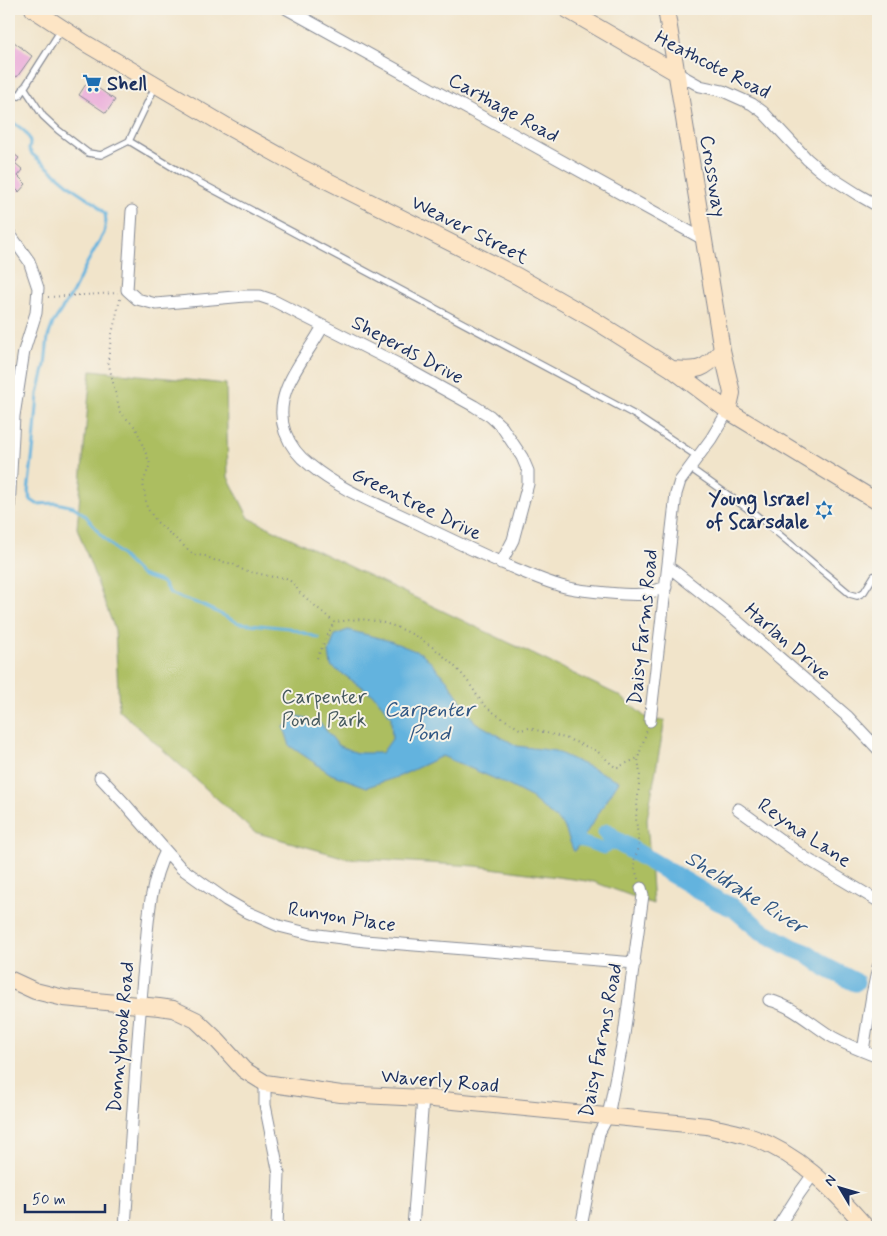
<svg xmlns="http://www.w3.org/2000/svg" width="887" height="1236" font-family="Mynerve,sans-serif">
<rect width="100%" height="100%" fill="#f7f3e8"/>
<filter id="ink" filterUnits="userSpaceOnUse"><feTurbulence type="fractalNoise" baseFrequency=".02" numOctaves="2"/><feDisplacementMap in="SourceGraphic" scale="10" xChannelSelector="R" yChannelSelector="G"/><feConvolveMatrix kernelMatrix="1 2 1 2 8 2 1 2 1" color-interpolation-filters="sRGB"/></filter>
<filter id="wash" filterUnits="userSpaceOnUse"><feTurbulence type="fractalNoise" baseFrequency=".0096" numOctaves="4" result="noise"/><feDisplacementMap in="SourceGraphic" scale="20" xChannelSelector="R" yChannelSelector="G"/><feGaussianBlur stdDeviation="1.12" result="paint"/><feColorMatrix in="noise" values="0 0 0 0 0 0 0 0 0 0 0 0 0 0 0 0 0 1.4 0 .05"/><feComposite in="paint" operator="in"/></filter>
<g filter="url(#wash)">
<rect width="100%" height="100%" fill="#f1e4ca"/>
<path fill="#acbe61" stroke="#647660" d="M91,370l135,14 2,93 21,41 371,178 30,25 15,-1 -18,99 6,85 -59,-22 -118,-16 -130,-8 -92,-26 -135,-122 -4,-80 -38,-102z"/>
<path fill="#63b3de" stroke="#3f719e" d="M348,630l42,11 33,13 24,26 28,42 42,24 38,5 64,30 -45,71 -10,-26 -35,-30 -29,-15 -58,-25 -42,20 -33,11 -36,-13 -41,-28 -6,-19 14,-11 23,8 17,21 18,8h26l10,-14 -1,-22 -16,-21 -44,-30 -2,-14 6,-17z"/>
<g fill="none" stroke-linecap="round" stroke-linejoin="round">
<path stroke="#63b3de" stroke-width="3" d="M9,120c10,7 25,14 20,29l3,5 42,35 21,14 10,11 1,7 -2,12 -18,32 -13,27 -20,31 -5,14 -3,28 -7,29 -4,49 -6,49 3,8 6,4 19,-1 18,4 11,8 16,20 40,40 21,7 8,11 11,5 19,6 39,19 50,5 30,10"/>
<path stroke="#63b3de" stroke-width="11" d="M581,841l23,8 11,-9"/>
<path stroke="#63b3de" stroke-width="19" d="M607,833l8,7 103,61 16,7 26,22 33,18 15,6 19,14 28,14"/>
</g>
<g id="blocks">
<path fill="#eaa8d9" d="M9,38l23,18 -15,21 -2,-1 -6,7z
M88,81l27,19 -9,13 -27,-18z
M9,150l10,8 -4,5 8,7 -5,6 8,8 -7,8 -4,-4 -6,8z"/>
</g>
</g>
<g filter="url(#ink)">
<use href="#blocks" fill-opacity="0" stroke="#868a94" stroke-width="1"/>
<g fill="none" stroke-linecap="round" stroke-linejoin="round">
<g stroke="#868a94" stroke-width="8">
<path id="lane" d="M24,87l19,29 15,14 30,23 13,2 28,-14 26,-54
M9,88l10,8 42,-66
M129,141l53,32 453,242 63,42
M690,468l65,46 95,80 7,2 7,-4 10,-16"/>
</g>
<g stroke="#868a94" stroke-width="13">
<path id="street" d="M287,9l416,230
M675,72l25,14 23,5 29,13 11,8 44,47 14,12 36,23 21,12
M132,211l-5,79 10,9 19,5 89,-8h15l12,4 126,64 76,42 16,10 12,11 20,30 6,14v13l-15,56 -12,23
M9,233l20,28 9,27 -2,25 -12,38 -10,65 -5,94
M323,326c-17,33 -52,65 -38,106 5,13 14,25 25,33 30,25 68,39 103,56 34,17 68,33 103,48 17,7 35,15 53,19 14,3 63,8 75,6 8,-2 15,-5 22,-7
M669,567l68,54 111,96 30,32
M650,721l26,-227 4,-13 31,-42 17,-28
M100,777l26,28 55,63 45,32 19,11 34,15 32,8 54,7 270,22
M738,809l66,48 74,44
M769,1000c23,6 40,22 60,35 15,9 33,16 49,22
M863,1051l9,-56 6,-28
M265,1083v22l14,69 -2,53
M125,1227c6,-87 11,-174 19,-261 4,-38 4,-80 22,-115
M413,1227l10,-129
M581,1227l18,-94 9,-17 16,-81 19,-140 -2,-7
M778,1227l21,-33 15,-21"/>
</g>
<g stroke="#868a94" stroke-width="18">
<path id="secondary" d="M33,9l52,34 143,84 74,41 215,108 77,44 78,49 56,42 150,91
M566,9l109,63
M666,9l56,341 10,43 -4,18
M672,369c26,2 32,2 50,-19
M9,979l26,12 29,7 95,9 14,2 23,11 19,18 29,32 21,13 76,11 82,4 284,28c12,3 25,5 38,9 51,16 87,53 121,92"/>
</g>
<path stroke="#868a94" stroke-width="2" stroke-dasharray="1 4" stroke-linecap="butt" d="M48,297l70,-4
M120,299l-9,39 -3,23 12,51 16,16 14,36 -7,19 4,25 10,14 37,33 11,1 9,4 19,4 10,6 30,7 13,1 7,5 7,10 34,29c11,-1 24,-4 35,-2 38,5 73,30 97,59 8,10 13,22 23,30 10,8 22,14 32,21l8,-2 39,11 29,12 19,17 22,-10
M317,658l17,-36
M638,879l-4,-14v-5l5,-12 -3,-30 4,-44 -2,-16 9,-28"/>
<use href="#lane" stroke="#fff" stroke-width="5.5"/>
<use href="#street" stroke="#fff" stroke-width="11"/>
<use href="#secondary" stroke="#fde5c5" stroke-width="16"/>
</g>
</g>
<defs>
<g id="supermarket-bare" transform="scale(1.5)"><path d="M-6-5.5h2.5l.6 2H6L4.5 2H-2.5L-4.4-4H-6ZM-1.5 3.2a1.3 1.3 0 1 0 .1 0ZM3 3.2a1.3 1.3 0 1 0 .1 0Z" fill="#1f6fb2" stroke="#f7f3e8" stroke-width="2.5" paint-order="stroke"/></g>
<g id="synagogue-bare" transform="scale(1.5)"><path d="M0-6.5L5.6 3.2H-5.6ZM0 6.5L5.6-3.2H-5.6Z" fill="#1f6fb2" stroke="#f7f3e8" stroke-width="2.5" paint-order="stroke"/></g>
</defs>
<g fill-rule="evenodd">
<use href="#supermarket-bare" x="92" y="83"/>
<use href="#synagogue-bare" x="824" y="510"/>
</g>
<g text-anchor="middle" stroke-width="4" stroke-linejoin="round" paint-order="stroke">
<g font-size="20" fill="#1b2f5e" stroke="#f7f3e8">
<text transform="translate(713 64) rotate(27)" y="7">Heathcote Road</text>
<text transform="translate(504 107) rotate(29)" y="7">Carthage Road</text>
<text transform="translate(714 176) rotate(81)" y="7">Crossway</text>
<text transform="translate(470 229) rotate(27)" y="7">Weaver Street</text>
<text transform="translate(408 349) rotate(28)" y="7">Sheperds Drive</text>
<text transform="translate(417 503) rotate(26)" y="7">Greentree Drive</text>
<text transform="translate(642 627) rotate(-84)" y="7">Daisy Farms Road</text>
<text transform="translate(788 641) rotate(41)" y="7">Harlan Drive</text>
<text transform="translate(805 832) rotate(34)" y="7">Reyna Lane</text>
<text transform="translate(342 916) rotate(9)" y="7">Runyon Place</text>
<text transform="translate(120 1037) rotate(-85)" y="7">Donnybrook Road</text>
<text transform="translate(600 1040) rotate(-79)" y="7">Daisy Farms Road</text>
<text transform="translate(440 1080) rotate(5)" y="7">Waverly Road</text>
</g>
<g font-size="20" font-weight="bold" fill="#1b2f5e" stroke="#f7f3e8" text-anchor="start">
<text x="107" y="90">Shell</text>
<text x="809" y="505" text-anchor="end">Young Israel<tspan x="809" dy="23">of Scarsdale</tspan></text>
</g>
<g font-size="20" fill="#465a5f" stroke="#f7f3e8">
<text x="324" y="703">Carpenter<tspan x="324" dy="23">Pond Park</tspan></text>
</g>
<g font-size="21" font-style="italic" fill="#315784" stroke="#f7f3e8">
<text x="429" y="716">Carpenter<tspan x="429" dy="24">Pond</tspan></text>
<text transform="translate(746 892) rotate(32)" y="7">Sheldrake River</text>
</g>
</g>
<rect width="887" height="1236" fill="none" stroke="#f7f3e8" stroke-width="30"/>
<g transform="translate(840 1188) rotate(308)" stroke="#f7f3e8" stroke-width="4" paint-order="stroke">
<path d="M0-4L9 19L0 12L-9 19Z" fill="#1b2f5e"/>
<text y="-8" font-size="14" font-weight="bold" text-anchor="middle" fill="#1b2f5e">N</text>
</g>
<path d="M25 1204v8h80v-8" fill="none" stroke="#1b2f5e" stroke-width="2.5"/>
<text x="32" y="1204" font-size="15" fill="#1b2f5e" stroke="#f7f3e8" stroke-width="4" paint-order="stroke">50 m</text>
</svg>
